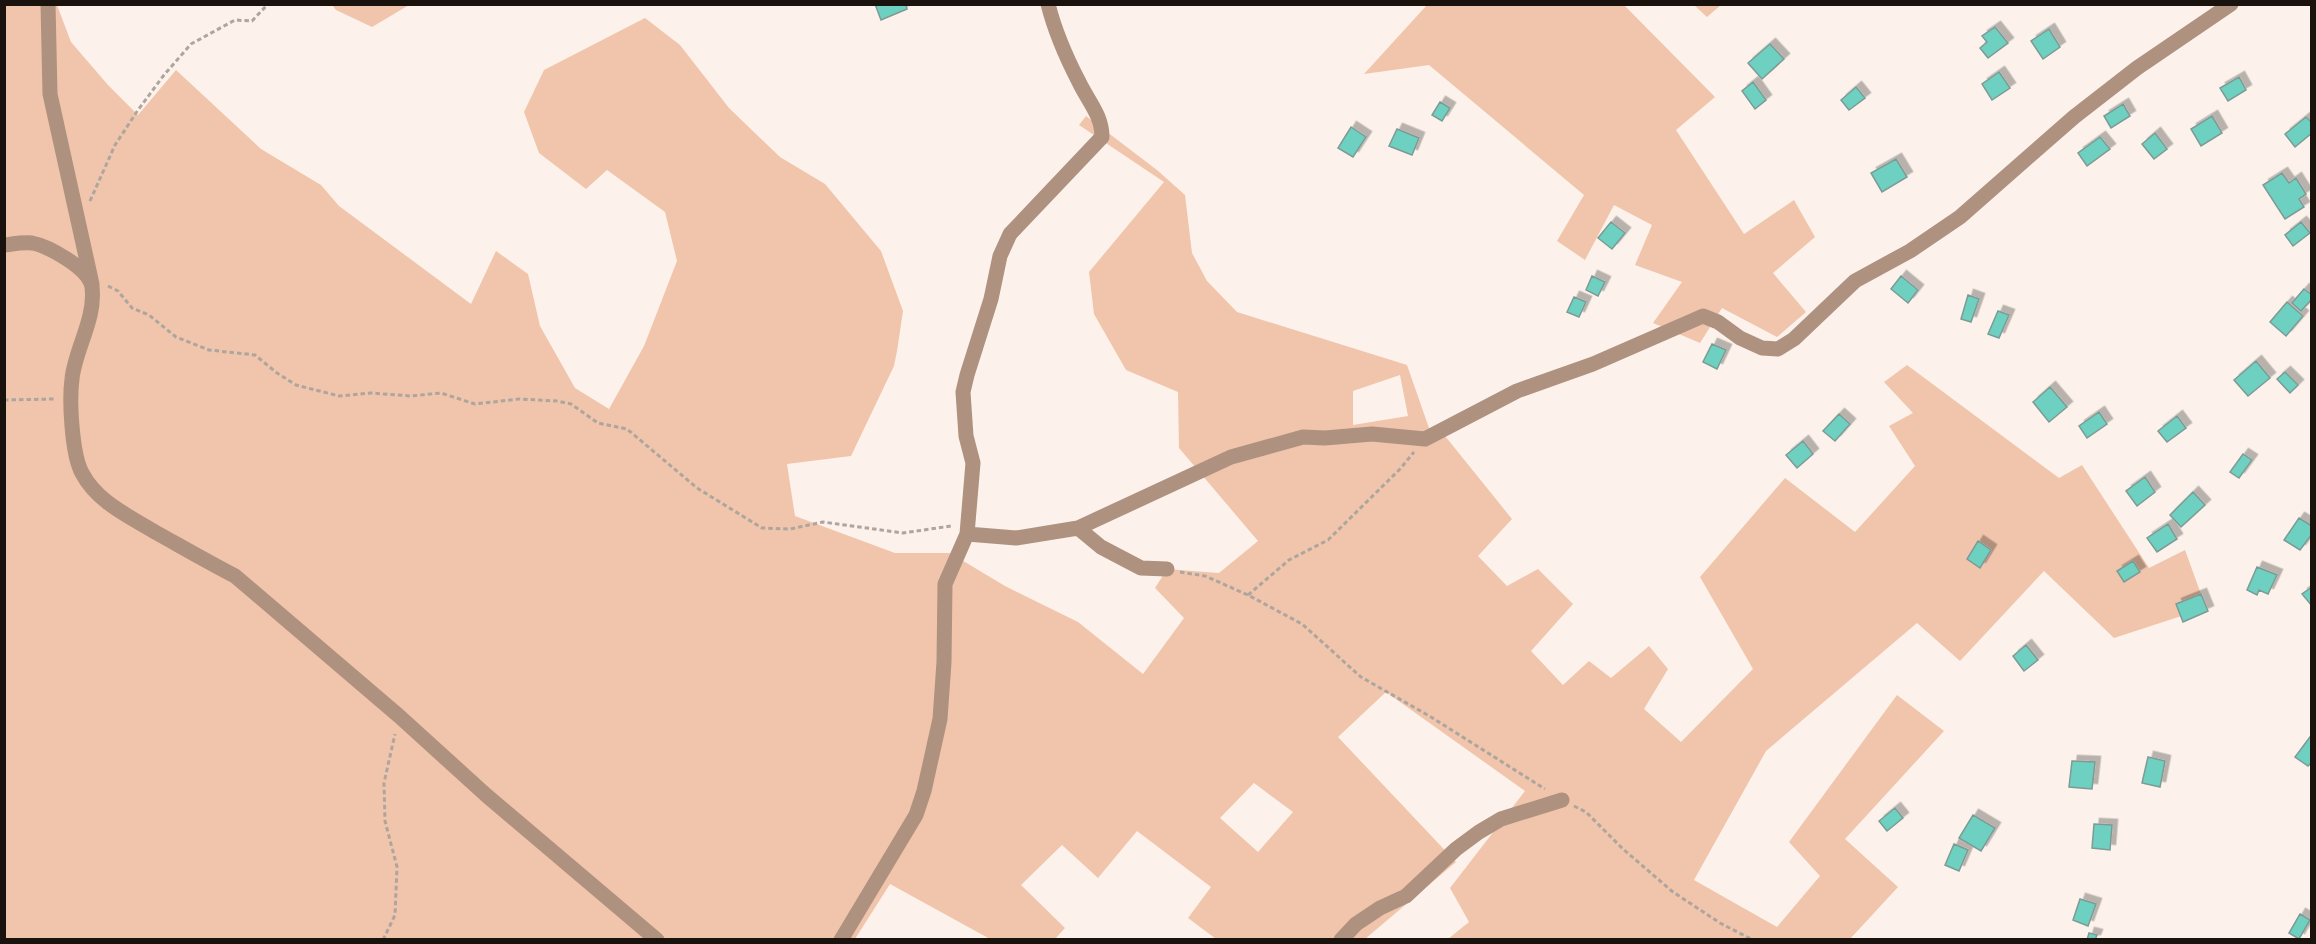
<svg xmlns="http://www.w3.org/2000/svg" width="2316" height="944" font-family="'DejaVu Sans',sans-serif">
<defs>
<filter id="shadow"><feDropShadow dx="5.5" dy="-5.5" stdDeviation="0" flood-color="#0004"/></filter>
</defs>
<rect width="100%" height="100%" fill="#fcf2eb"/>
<path fill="#f0c5ab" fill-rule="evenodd" d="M5,5h52l14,37 37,43 30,30 38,-45 85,79 60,36 18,21 132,98 25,-53 32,23 12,52 35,62 34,21 35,-63 33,-85 -12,-49 -58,-42 -21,19 -47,-36 -15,-41 20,-42 101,-52 35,27 49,63 51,49 45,27 56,67 22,60 -6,40 -3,15 -43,90 -64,8 8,52 100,37h55l55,33 73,36 65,52 41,-56 -29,-30 12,-19 52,4 39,-32 -79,-93 -1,-56 -52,-22 -32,-56 -5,-42 75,-90 -85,-57 7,-9 71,54 28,25 7,58 15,28 30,31 170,53 22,63 12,3 71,88 -34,37 29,30 31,-17 35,35 -42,47 32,34 26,-24 22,17 38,-32 19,23 -24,40 37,33 72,-73 -53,-92 85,-99 70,54 60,-66 -26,-40 24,-13 -29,-31 23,-17 152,113 23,-13 67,103 36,-18 21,58 -92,30 -70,-67 -84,90 -43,-38 -151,128 -72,129 83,47 43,-51 -31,-34 108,-147 47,36 -99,108 53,48 -48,52h-402l21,-17 -19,-34 75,-97 -139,-99 -48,45 118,125 -91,77h-149l-28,-21 23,-31 -74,-56 -39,47 -36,-33 -41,40 44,43 -10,11h-65l-100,-55 -35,55 -850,1zM1400,375l8,41 -55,9v-34zM1254,783l39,29 -35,40 -38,-34z
M332,5h77l-37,22 -36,-17z
M1427,5h197l91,92 -39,33 68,104 50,-34 21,37 -42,36 33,39 -29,25 -55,-29 -22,35 -47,-20 29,-41 -47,-17 17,-40 -38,-20 -29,55 -28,-19 27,-46 -155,-130 -65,9z
M1694,5h27l-14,12z"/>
<path fill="#6ed0c0" stroke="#7d9b95" stroke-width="1.5" filter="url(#shadow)" d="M875,4h31l1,5 -26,11z
M1995,27l13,16 -20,15 -8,-10 7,-6 -5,-6z
M2049,29l11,18 -17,12 -12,-18z
M1770,44l14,15 -22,20 -14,-16z
M1999,72l11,16 -18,12 -10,-16z
M2239,77l7,13 -18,11 -8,-13z
M1753,82l13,18 -11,9 -13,-18z
M1856,87l9,11 -16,12 -8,-10z
M1440,102l10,6 -8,13 -10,-6z
M2123,104l7,12 -19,12 -7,-12z
M2212,116l10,17 -21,13 -10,-17z
M2306,117l4,4 2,-2v14l-17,14 -10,-13z
M1351,127l15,10 -13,20 -15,-9z
M1397,129l22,9 -7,17 -23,-9z
M2155,133l12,16 -13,10 -12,-15z
M2100,137l10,12 -23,17 -9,-13z
M1896,159l11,18 -25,15 -11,-19z
M2282,173l7,10 7,-5 10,16 -7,5 5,8 -19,12 -22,-34z
M1611,222l14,11 -13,16 -14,-11z
M2301,222l9,11 -17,13 -8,-11z
M1592,276l13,6 -7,14 -12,-6z
M1901,276l17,14 -10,13 -17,-14z
M2304,289l8,6v4l-11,12 -9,-8z
M1968,295l11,4 -8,23 -10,-3z
M1574,297l12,5 -7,15 -12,-5z
M2287,302l16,14 -17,20 -16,-14z
M1998,311l11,4 -10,23 -11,-4z
M1712,344l14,6 -9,19 -14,-7z
M2256,361l14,17 -22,18 -14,-16z
M2285,372l13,13 -8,8 -13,-14z
M2050,387l17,20 -18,15 -16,-20z
M2099,412l8,12 -20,14 -8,-12z
M1839,414l11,10 -15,17 -12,-10z
M2177,416l9,12 -19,14 -9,-11z
M1803,441l10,13 -16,14 -11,-13z
M2243,454l9,6 -13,18 -9,-6z
M2145,477l10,15 -18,14 -11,-15z
M2193,492l12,13 -24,22 -11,-12z
M2299,518l13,8v8l-12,16 -16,-10z
M2168,524l9,15 -20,13 -10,-14z
M1978,541l13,9 -11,18 -13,-9z
M2133,561l7,11 -16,10 -7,-11z
M2257,567l20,8 -9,19 -9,-4 -2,5 -10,-5z
M2312,587v19l-10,-12z
M2201,594l7,17 -25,11 -7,-18z
M2026,645l12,15 -14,11 -11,-15z
M2310,737l2,2v23l-4,4 -13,-9z
M2148,757l17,4 -5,26 -18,-4z
M2072,761l23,1 -3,27 -23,-2z
M1895,808l8,10 -16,13 -8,-10z
M1973,815l22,13 -14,23 -22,-13z
M2094,824l18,1 -2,25 -18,-2z
M1954,844l14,6 -9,21 -14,-6z
M2080,899l16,5 -8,22 -15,-6z
M2300,914l10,6 -11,19 -10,-6z
M2089,933l8,2 -2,5h-8z"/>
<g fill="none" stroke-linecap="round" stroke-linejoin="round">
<path stroke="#aea59e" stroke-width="3" stroke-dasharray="4.5 3" stroke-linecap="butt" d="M90,201l25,-56 23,-35 26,-35 27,-31 44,-24 17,1 16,-17
M108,286l10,5 14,17 17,7 27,22 33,13 46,5 22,18 19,12 43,11 32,-3 40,3 30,-3 34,11 44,-5 38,2 14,3 27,19 29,6 70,59 65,40 28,1 33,-7 80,11 48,-7
M4,400l51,-1
M1180,572l25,4 43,19 54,29 59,53 70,40 114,72
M1248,595l41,-35 39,-20 72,-71 14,-17
M1574,806l12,6 37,37 50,43 47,31 33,17
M383,940l12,-25 2,-48 -12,-46 -1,-38 11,-49"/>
<path stroke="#ae917f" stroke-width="15" d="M48,4l2,90 42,190
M1078,528l23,19 40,21 26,1
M967,534l49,4 62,-10 153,-71 72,-20 22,1 47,-4 53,5 92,-48 76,-27 110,-48 15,6 22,16 22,10 16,1 16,-10 61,-58 55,-30 50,-34 114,-100 63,-49 94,-64
M841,940l75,-125 8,-24 16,-72 4,-57 1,-78 22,-50 6,-71 -7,-27 -3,-44 4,-17 24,-76 9,-43 10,-22 92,-97c0,-22 -14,-36 -23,-55 -13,-25 -24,-50 -31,-78
M1341,940l15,-16 24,-16 26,-12 50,-47 23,-17 22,-13 61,-19"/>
<path stroke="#ae917f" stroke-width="15" d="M4,245c9,-1 19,-3 28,-2 16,3 57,25 60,44 4,32 -17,62 -20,92 -3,22 0,76 10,94 15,29 47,43 73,59 27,15 53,30 80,44l164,140 87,79 171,145"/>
</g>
<rect width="2316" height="944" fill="none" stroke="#1a120c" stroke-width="12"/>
</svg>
